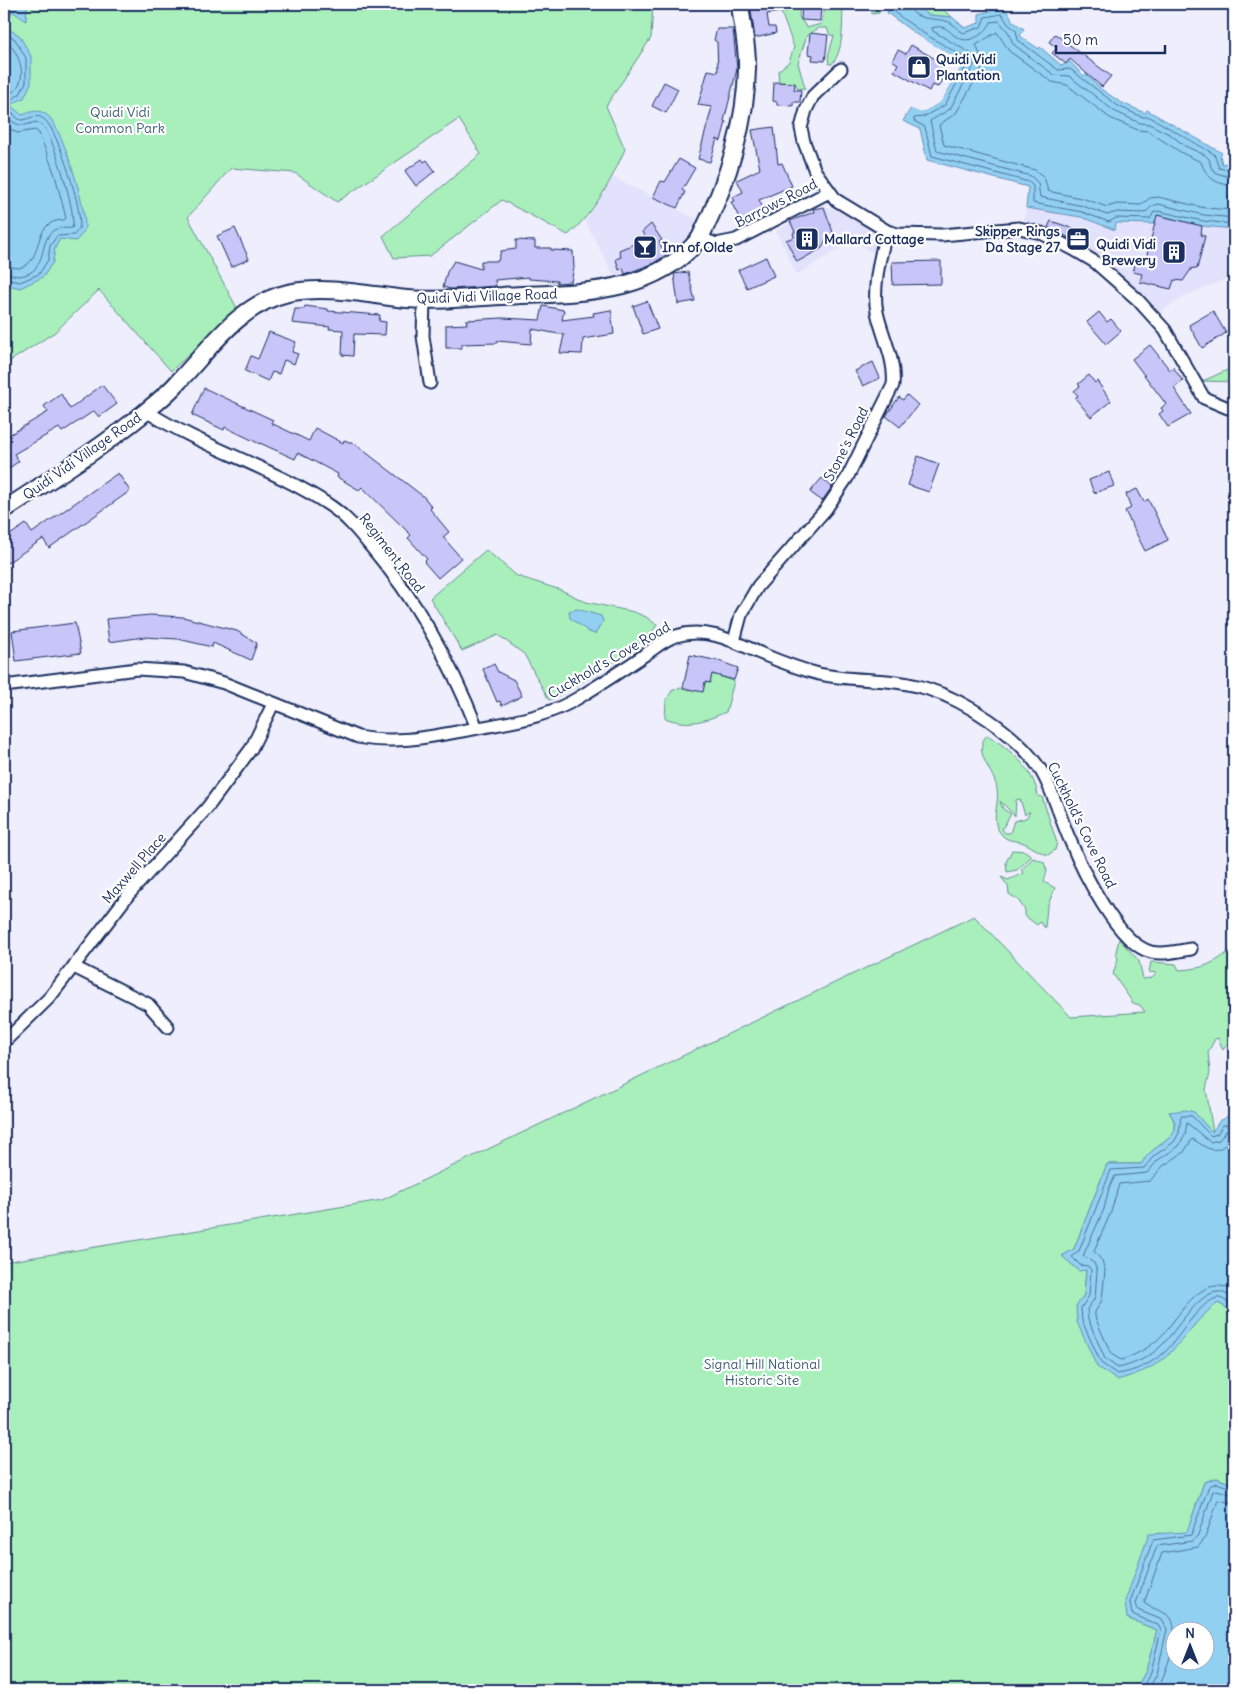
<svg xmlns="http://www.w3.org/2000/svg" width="1238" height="1694" font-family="Delius,sans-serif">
<rect width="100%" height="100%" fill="#eeeefd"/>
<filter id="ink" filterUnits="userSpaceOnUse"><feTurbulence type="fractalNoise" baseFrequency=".02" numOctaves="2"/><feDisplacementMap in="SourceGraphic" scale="10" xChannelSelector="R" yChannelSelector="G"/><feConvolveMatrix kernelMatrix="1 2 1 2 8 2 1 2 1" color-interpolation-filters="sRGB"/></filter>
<g filter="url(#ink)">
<path fill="#e3e2fc" d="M613,177l86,43 -19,26 -18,15 -46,19 -31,-59z
M825,206l17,6 31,18 4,8 -2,16 -26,-16 -12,12 -40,25 -21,-44 35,-21z
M1026,208l55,9 34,13 1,-7 39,1 2,-9 45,11 32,3v47l-47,19 -27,17 -52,-49 -20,-13 -38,-20 -27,-8z"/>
<path fill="#a9efbc" stroke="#628f8d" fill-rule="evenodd" d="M4,4h649l-2,34 -45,68 19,43c-14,32 -30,63 -57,86l-66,-35 -72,56 -36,2 -11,-22 98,-82 -22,-35 -122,83 -42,-29 -64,-5 -43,49 50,93 -67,61 -72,-81 -44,42 -51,33z
M778,4h22l-1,13 8,11 14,-4 5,-20h51l5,3 -3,6 -7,1v-6h-29c-1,17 1,42 -11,56h-3l-1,-8 6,-20 -4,-1 -3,-7h-8l-12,7 -9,28 7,25 -7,1 -3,-6 -16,-1 -1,-11 11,-9 5,-15z
M912,4h24l16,13 -23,-2z
M1234,367v15l-31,-1z
M486,550l31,26 44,14 25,12 48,10 12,5 11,8c-10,19 -87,66 -108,75l-25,-46 -26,-19 -36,16 -32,-53z
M712,674l22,7 -8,31c-21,9 -38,15 -61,6l1,-17 7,-12 10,-1 20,3 2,-9 5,1z
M987,735c23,14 47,34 51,61l4,1 15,46 -2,7 -7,5c-8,-2 -15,-8 -24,-12 -7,-3 -15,-1 -21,-7 -15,-15 -3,-30 -6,-47 -2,-18 -26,-36 -10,-54zM1020,799l5,16 3,-3h2l-4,6 -12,3 -4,12h-5l-3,-4 9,-15 -8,-5 -3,-8 15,15 1,-16z
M1012,850l13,1 7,5 -15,14 -10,2 -1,-10z
M1033,858l11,4 3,9 -3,11 11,6 -8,19 -2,21 -5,-6 -3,3 -12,-9v-6l-7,-10 -9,-6 -1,-8 -7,-9 7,3 16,-7 -3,-3z
M974,916l97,101 74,-5 -5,-7 -7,-2 -20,-29 5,-15 -2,-7 3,-13 20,22 4,18 9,-1 5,-5 -8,-1 2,-10 25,2 3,6c26,-1 35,-7 55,-22v100l-7,-4 -4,6 -5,-12 -3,1 -7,13 2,21 -4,16 7,43 -44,-20c16,24 -4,27 -18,40 -4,3 -7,8 -10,12h-34l-33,85 -12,7 24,14 -2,25 -8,11 114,25 12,-17 16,-11 16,9v125l-6,18 6,4v26l-17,-7 -13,4 -17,50 -60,86 30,12 -11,41 -10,18 -56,-4 -2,5h-1074v-428l378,-62z"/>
<path fill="#92d0f2" stroke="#6290b7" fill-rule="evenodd" d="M4,4h23l-1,17 -14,-10 -6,17 13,7 12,21v27l-7,15 -14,7 12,10c9,-3 16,-7 25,0 15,10 40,95 38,113 -1,5 -6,9 -9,13l-16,-2 -5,9 -2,14 -10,15 -23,11 -16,-4z
M892,4h20l17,11 23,2 13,11 14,-5v-9l23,-6c5,3 9,6 10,13l12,8 -4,7 19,13 1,-2 22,19 7,-5 15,15 2,-2 15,15 19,13 25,11 2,-3 75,43 -2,2 2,9 6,-1 6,4v62l-32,-3 -44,-11 -3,9 -39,-1 -1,7 -34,-13 -55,-9 2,-21 -101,-27 -7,-31 -17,-8 8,-13 10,5 20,-11 23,-40 -44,-25 -33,-24z
M577,609l24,7 2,5 -8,13 -6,-2 -19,-14 -1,-7z
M1186,1110l8,2 18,20 8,-12 4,-1 4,-4 6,6v191l-16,-9c-21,15 -31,33 -49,51 -14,14 -34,21 -52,26l-20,-13 -20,-45 -1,-16 8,-11 2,-25 -7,1 -17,-15 12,-7 33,-85h34c3,-4 6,-9 10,-12 13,-12 35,-18 18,-40z
M1217,1478l17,7v205h-156l2,-5 56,4 10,-18 11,-41 -30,-12 -2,-17 24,-67 38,-2 17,-50zM1176,1632h30v30h-30z"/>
<path fill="#eeeefd" d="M920,37l44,25 -23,40 -20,11 -12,-5 2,-2 10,4 19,-10 21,-37 -42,-24z"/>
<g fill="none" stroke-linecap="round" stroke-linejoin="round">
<path stroke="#4b6f99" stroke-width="1" d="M896,4l-1,9 28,20 43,25 3,3 -24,44 -22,12 -9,1v3l11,6 7,29 97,26 4,4v17l49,9 27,10 7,-4 34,1 4,-7 4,-1 45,10 31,3
M909,4c3,20 31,12 42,19 5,3 8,8 13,10l17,-6 4,-10 17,-3 6,10 8,6 2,10 40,30 12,-1 48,37 24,11h8l64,37 5,14 15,3
M4,33l11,6 11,19v24l-6,12 -13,8 -1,6 14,12c10,0 16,-8 25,0 12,9 40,95 34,109 0,0 -4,5 -5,6l-17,1 -7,10 -2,14 -9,14 -19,8 -16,-3
M4,40c14,8 25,37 11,50 -3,3 -8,4 -11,6
M4,115c12,10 16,13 31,7 4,1 8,3 10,6 9,13 33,89 27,100 -5,1 -11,-1 -16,1 -19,8 -6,44 -37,47 -4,0 -10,-3 -15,-3
M4,125l13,8 18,-3 4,3 16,42 11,43 -2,2c-35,0 -18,43 -45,48 -4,0 -10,-2 -15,-3
M1234,178l-18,-5 -5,-6 -2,-8 -4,-4 -20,-9 -14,-11 -22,-11 -9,-1 -26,-12 -45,-35 -15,-1 -41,-31 -4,-11 -10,-12 -8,1c-4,10 -19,21 -30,17 -12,-4 -13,-16 -29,-11l1,3 37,22 5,10 -25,46 -20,12 7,30 94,25 7,7 2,14 43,9 24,9 10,-3 28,1 6,-6 7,-3 46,11 30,3
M1234,185c-18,0 -27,-7 -33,-23l-19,-9 -34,-22 -10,-1 -28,-12 -43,-33 -15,-3 -43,-31 -12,-19 -21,13 6,14 -1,11 -25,43 -17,12 5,20 91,25 9,7 4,14 37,8 22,8 10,-3 24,1 9,-7 8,-1 47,11 29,2
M1234,1125h-11l-6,9 -6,2 -19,-20h-11l-2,17 -5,9 -20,14 -10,12 -33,2 -32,81 -7,6 8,8 8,1 3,4 -2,26 -8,12 1,13 19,42 16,11c17,-2 36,-11 49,-23 13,-13 33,-49 51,-53 5,-1 13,6 17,9
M1234,1131l-7,-1 -8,10 -9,2 -23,-19 -2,12 -6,11 -21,14 -11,13 -32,3 -6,12 -5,21 -21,47 11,7 3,8 -2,27 -8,11 1,10 17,40 13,9c15,-3 34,-12 44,-23 14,-14 35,-51 55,-53 6,-1 12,4 17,7
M1234,1139c-5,0 -5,3 -9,6 -14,11 -22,-1 -33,-6l-8,13 -21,14 -13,15 -31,3 -8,28 -17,39 8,10 3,9 -3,30 -7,12v5l16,37 10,6c12,-4 24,-10 34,-18 23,-19 43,-73 79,-51
M1141,1690l10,-18 10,-42 -3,-5 -26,-11 -2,-12 23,-62 38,-5 18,-49 8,-3 17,6
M1148,1690l9,-16 10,-45 -5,-9 -24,-10 -2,-7 21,-57 36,-5 5,-6 15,-44 4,-1 17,5
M1157,1690c8,-15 26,-61 12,-74 -7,-6 -18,-7 -25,-13l18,-50 36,-6 7,-9 13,-38 16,3"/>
</g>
<path fill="#c8c5f8" stroke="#1b2f5e" d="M750,4h41l1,6 -25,4 2,13h6l1,6 -21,5z
M802,5l19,1 -1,15 -19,-1z
M717,29h16l4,40 -13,52 2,1 -5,19 -4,-2 -7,23 -12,-3 14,-52 -14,-2 10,-35 10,2 -1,-30 -3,-2z
M810,33l18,2 -3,26 -13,-1 1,-5 -5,-1z
M1055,34l56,42 -9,11 -32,-28 -4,5 -14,-11 5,-5 -8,-6z
M911,45l33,19 -3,6 5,3 -8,14 -6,-2 -3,6 -35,-20 4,-7 -6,-4 6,-10 8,4z
M664,82l14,7 -12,24 -14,-7z
M774,82l21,1 -1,7h7l-1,12h-7v4l-16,-1v-3l-4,-1z
M774,127l4,37 4,-1 10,23 -33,14 6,12 -23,11 -11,-21 4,-1 -2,-4 10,-5 -6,-12 23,-11 -8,-39z
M422,159l2,3 3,-2 8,11 -19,15 -11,-15z
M679,159l16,9 -13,22 3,2 -8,16 -24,-11 8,-16 4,1z
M824,207l11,31 -8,3 -1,-2 -4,9 -25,14 -11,-22 8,-3 -1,-4 2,-1 -5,-11 24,-9 -1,-3z
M1157,215l45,11 -1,9 4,1 -8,33 -5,-1 -9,13 -9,-1 -3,9 -31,-7 2,-8 -9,-2 3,-11 9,2z
M1051,221l35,12 -5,11 -33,-17z
M651,224l11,16 -3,2 7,13 -14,9 -27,10 -2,-6 -4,2 -3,-11 5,-2 -2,-7 27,-11 -4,-7z
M235,228l14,31 -18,8 -14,-31z
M516,240l19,1v7h16v2l22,1 1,17 -3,14 -14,1v-2l-28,-2v-2l-34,3 1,6 -45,3 -8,-2 4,-15 7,-11 27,8v-8h17l3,-10 15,-2z
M766,257l8,19 -27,12 -9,-18z
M941,261v23l-48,1 -1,-23z
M688,272l7,29 -17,3 -4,-30z
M647,301l11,28 -15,5 -10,-28z
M305,306l23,3v2l52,4 -1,6 7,1 -1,13 -31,-1 -1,22 -11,-1 1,-25 -14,-1 1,-2 -38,-4 3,-14h9z
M543,306l21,4 -2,10 32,-4 -1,-3 18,-3 3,24 -31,5 -1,15 -22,-1 4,-18 -32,-6 -1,15 -34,-3v2l-35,1v4h-16v-23l21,-1 -1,-4 37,-2 37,2z
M1213,311l13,22 -24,15 -13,-23z
M1099,312l8,10 4,-3 10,12 -15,13 -19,-22z
M269,332l27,10 -4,10 6,2 -4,10 -10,-4 -5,14 -7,-2 -4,9 -23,-10 6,-15 7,3z
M1150,345l20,25 3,-3 10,14 -9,7 17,26 -23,13 -9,-13 4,-3 -2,-3 5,-4 -34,-45z
M873,362l7,16 -17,8 -8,-15z
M1089,375l6,8 2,-2 14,20 -20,16 -16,-19 3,-2 -4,-5 6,-5 -2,-2z
M102,385l15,19 -18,13 -5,-6 -32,21 -3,-4 -45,26 5,7 -15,11v-34l44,-26 -4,-6 17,-12 9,15z
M204,388l69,32 -2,3 38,18 6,-13 28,15 1,-3 11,4 69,53 8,10 -2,2 19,23 -6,5 18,21 -23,20 -14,-16 3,-3 -19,-21 3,-3 -49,-48 -3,3 -22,-13 1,-3 -40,-21 -3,6 -35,-16v1l-35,-17 -1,3 -32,-15z
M907,395l11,10 -18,22 -14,-11 13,-19 4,3z
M918,456l21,8 -10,28 -21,-7z
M1109,472l5,14 -20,7 -5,-13z
M118,473l12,18 -81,57 -6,-9 -39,26v-26l22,-15 6,9z
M822,478l10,9 -10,14 -12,-9z
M1137,489l7,13 4,-3 20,41 -23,11 -20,-40 6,-3 -5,-14z
M150,615l33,2 54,14 20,12 -6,17 -38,-17 -1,4 -34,-8 -34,-2 -35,5 -3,-23z
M75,623l6,30 -65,8 -4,-30z
M690,655l29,6 19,7 -4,12 -22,-6 -2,9 -5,-1 -2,10 -20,-4z
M494,664l4,8 16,8 8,16 -20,10 -2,-5 -3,1 -14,-33z"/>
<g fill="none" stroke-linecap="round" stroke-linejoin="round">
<g stroke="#1b2f5e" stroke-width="15">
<path id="street" d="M841,69l-28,27 -7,14 -5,18 3,14 11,29 21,29 51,31 10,3 45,1 77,-7 22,5 32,16 22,13 42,37 28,31 39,68 24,10
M700,238l16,6 20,-4 93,-48
M424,300l-1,36 7,47
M146,411c58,37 126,56 183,94 17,11 30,27 43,43 45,53 79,115 105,180
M734,641l7,-26 17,-29 68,-77 21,-31 46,-93c3,-25 -11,-49 -16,-73 -5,-25 3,-57 10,-81
M4,686l133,-17 47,3 40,11 134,54c40,8 76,-1 115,-8 36,-7 73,-11 105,-31 23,-14 46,-29 68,-44 9,-6 19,-15 30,-18 30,-10 59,6 86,18 19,8 37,15 57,20 36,8 73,3 109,15 38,12 87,44 110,77 15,22 21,50 32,74 12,30 48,104 81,112 13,3 27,-1 40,-3
M74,967l74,37 20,23
M4,1042l46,-45 79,-103 78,-86 44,-59 22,-45"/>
</g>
<g stroke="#1b2f5e" stroke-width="20">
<path id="secondary" d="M4,510c47,-31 96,-61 140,-97 12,-10 25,-20 35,-32 32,-34 61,-77 109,-88 38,-8 81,2 119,6 31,3 63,-2 95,-3 68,-4 150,2 198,-58 25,-51 46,-112 47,-169 1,-22 -5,-44 -7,-65"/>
</g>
<use href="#street" stroke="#fff" stroke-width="11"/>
<use href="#secondary" stroke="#fff" stroke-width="16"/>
</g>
</g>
<defs>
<g id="shop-square" transform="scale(1.25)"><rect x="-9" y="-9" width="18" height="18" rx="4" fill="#1b2f5e" stroke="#fff"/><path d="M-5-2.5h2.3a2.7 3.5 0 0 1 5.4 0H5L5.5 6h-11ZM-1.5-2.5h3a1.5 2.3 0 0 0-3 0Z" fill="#fff"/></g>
<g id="building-square" transform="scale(1.25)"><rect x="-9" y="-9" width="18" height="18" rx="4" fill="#1b2f5e" stroke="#fff"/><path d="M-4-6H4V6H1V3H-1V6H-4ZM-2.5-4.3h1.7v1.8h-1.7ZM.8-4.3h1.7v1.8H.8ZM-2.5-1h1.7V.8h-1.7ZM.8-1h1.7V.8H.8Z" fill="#fff"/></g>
<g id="office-square" transform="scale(1.25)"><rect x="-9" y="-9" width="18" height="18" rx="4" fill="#1b2f5e" stroke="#fff"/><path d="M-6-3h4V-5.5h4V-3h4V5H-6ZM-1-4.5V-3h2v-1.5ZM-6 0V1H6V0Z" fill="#fff"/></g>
<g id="bar-square" transform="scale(1.25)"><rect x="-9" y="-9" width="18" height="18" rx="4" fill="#1b2f5e" stroke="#fff"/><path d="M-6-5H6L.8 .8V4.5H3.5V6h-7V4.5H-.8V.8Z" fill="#fff"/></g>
</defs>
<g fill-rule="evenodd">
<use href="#shop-square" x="919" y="67"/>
<use href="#building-square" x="807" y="239"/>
<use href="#office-square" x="1078" y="239"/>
<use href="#bar-square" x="645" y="247"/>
<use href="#building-square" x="1174" y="252"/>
</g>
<g text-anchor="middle" stroke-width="4.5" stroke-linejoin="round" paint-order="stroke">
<g font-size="14" font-weight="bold" fill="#1b2f5e" stroke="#fff" text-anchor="start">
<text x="936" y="64">Quidi Vidi<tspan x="936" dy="16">Plantation</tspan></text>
<text x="1060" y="236" text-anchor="end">Skipper Rings<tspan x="1060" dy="16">Da Stage 27</tspan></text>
<text x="824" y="244">Mallard Cottage</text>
<text x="1156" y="249" text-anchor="end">Quidi Vidi<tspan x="1156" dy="16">Brewery</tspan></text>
<text x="662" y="252">Inn of Olde</text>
</g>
<g font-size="14" fill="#3e5f76" stroke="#fff">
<text x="120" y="117">Quidi Vidi<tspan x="120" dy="16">Common Park</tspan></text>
<text x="762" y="1369">Signal Hill National<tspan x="762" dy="16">Historic Site</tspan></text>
</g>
<g font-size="14" fill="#1b2f5e" stroke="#fff">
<text transform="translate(776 203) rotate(-27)" y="5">Barrows Road</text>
<text transform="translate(487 296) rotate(-2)" y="5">Quidi Vidi Village Road</text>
<text transform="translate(846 444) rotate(-63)" y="5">Stone's Road</text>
<text transform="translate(82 456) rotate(-35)" y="5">Quidi Vidi Village Road</text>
<text transform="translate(392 553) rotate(52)" y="5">Regiment Road</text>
<text transform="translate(609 660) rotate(-30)" y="5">Cuckhold's Cove Road</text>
<text transform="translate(1082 825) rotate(64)" y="5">Cuckhold's Cove Road</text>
<text transform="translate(134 868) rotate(-49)" y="5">Maxwell Place</text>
</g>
</g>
<rect width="1238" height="1694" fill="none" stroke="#fff" stroke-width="20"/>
<rect x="10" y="10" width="1218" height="1674" fill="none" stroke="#1b2f5e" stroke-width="2" filter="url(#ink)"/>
<g transform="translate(1190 1646)"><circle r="24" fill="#ffffff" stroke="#a4acbf"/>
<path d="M0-4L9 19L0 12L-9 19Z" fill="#1b2f5e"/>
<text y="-8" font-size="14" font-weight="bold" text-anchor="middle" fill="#1b2f5e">N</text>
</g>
<path d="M1056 45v8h109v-8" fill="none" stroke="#1b2f5e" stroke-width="2.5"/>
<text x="1063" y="45" font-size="15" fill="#1b2f5e" stroke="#ffffff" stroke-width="4" paint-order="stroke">50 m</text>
</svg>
